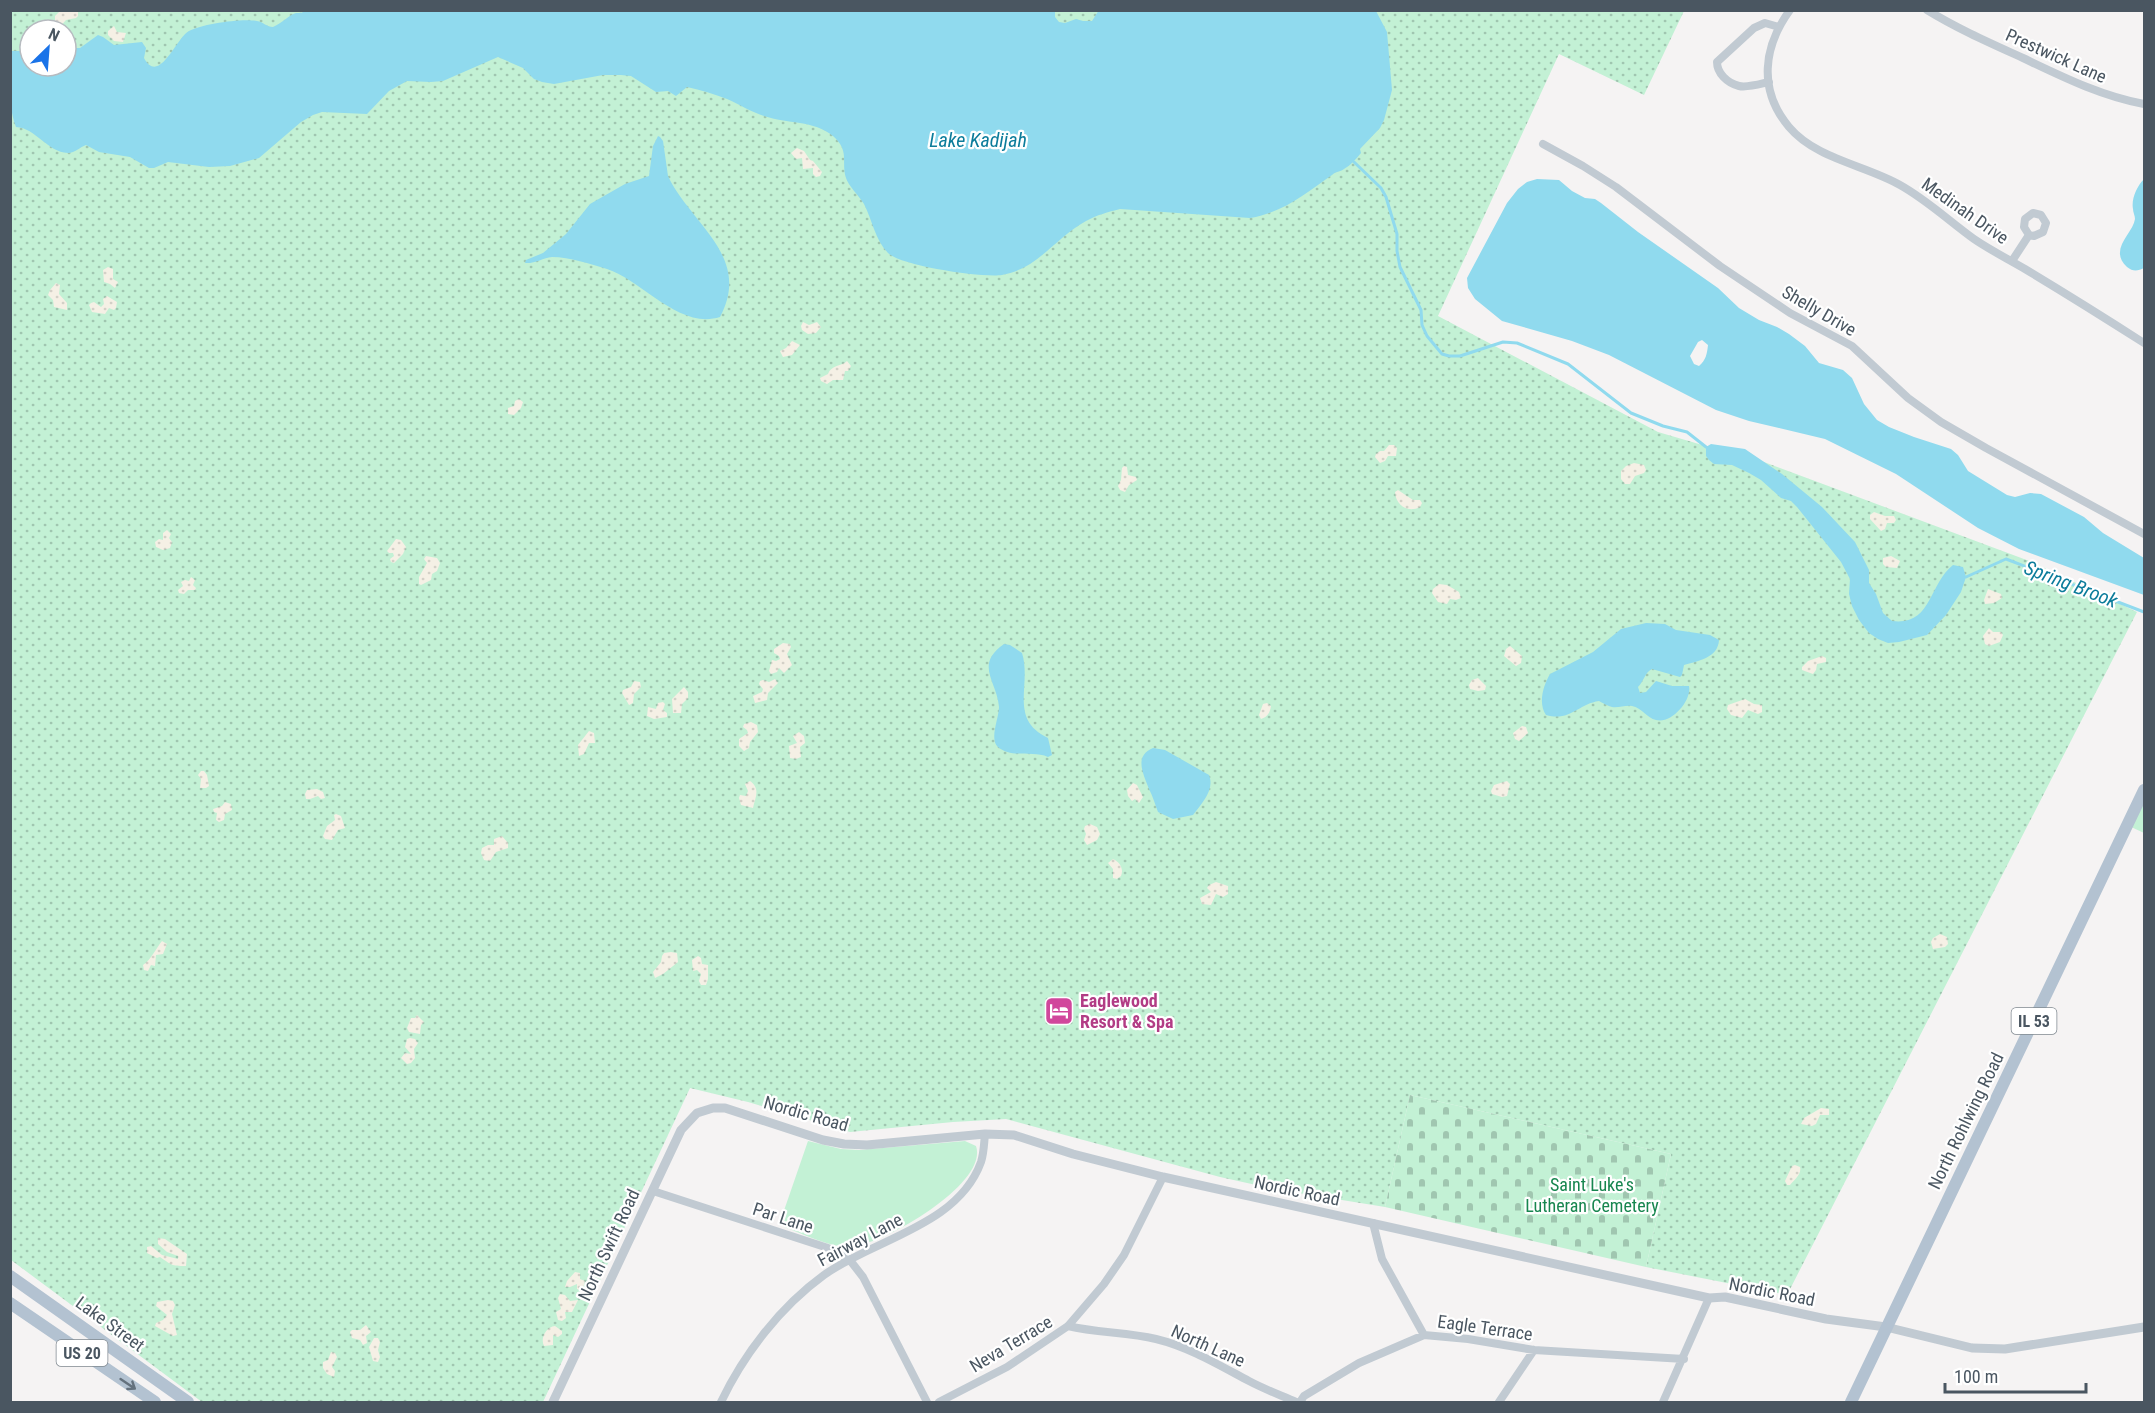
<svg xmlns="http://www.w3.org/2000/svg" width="2155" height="1413" font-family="'Roboto Condensed',sans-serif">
<defs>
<pattern id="grass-dots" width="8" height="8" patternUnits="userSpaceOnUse" patternTransform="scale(1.5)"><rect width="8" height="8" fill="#c3f1d5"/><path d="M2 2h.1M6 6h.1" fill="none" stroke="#a0c6b0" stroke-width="1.8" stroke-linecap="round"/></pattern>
<pattern id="sand-dots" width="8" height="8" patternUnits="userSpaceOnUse" patternTransform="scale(1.5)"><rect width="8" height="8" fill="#f5f0e5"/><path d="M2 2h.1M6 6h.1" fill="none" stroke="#d4d0c7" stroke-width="1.8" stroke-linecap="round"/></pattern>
<pattern id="cemetery-stones" width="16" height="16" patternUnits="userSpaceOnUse" patternTransform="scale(1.5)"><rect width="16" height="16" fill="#c3f1d5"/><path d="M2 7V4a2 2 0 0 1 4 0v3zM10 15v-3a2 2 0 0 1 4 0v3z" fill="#a0c6b0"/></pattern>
</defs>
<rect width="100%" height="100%" fill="#f5f3f3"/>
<path fill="url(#grass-dots)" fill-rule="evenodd" d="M10,11h1674l-40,84 -85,-41 -121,262 220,116 58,17 24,4 292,109 105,50 -350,683 -141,-28 25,-113 -261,-59 -25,112 -111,-18 -54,-12 -214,-58 -53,3 -103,10 -102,-30 -58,-14 -147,314h-341l-191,-142zM30,30h36v36h-36z"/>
<path fill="url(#sand-dots)" d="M60,11h14l4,1v4l-2,2 -10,2 -9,10h-5l-1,-8h4v-6z
M114,26l3,6 9,1 -3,9 -9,-1 -6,-6v-4z
M797,148l7,3 6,9 3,1 9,11 -2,4 -4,1 -3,-3v-6l-10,1 -1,-11 -6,1 -5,-6z
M108,267l5,2v10l5,3 -3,6 -5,-4 -6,-2 -1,-12z
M56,283l4,2 -1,9 8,9v7l-13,-3 -1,-7 -5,-5 2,-5z
M107,296l10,6 -1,6 -2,2 -5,-2 -4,6 -13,-2 -3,-7 2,-2 3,-1 7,5 3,-3 -1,-5z
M803,322l6,3 8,-3 4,5 -5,6 -8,1 -6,-4 -1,-4z
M792,341l8,4 -8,10 -9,2 -3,-6 6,-3z
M847,361l4,5 -3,5h-3l-2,9h-10l-6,4 -6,-3 -1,-3 8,-4c3,-9 14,-8 19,-13z
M519,399l4,3 -2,6 -7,7 -6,-1v-6l6,-2 1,-5z
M1389,445h5l3,3 -1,8h-8l-3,5 -5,2 -5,-6 1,-3 4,-3h4z
M1634,463l10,2 2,5 -2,3 -9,3 -5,8h-5l-4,-5v-8l5,-5z
M1124,466l3,1 1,8 8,2 1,3 -8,5 -4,7 -5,-2 -2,-4 3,-6 1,-12z
M1398,490l15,10h7l2,3 -2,4c-12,6 -24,-1 -25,-15z
M1874,512l11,4h9l2,4 -2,3h-7l-2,6 -4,2 -11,-12v-4z
M167,530l4,4 -2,4 3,4 -2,6 -7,2 -7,-3 -1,-5 4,-3 4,1v-7z
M396,539l5,1 5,7 -3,7 -9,9 -3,-1 -1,-3 4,-3 -1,-3h-4l-2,-2z
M426,556l11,2 3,5 -3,8 -5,3 -1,6 -10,5 -2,-1v-7l8,-14 -3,-4z
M1891,556l9,5 -3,7 -11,-1 -3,-3v-6z
M191,577l4,3 -2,5 3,3 -1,2h-7l-4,4 -5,-1 -1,-3 5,-4 -2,-4 4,-2 4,1z
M1439,584l8,1 12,7 2,6 -5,2 -6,-1 -3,5 -9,-2 -6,-9 1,-4z
M1988,589l13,5 1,4 -8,5 -9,1 -1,-4z
M1989,628l4,4h8l2,3 -3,7 -11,4 -4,-2 -2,-8z
M783,643l7,1 1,3 -4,7 5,11 -8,8 -5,-5 -2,4 -6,2 -2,-3 3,-11 4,1 4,-2 -1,-3 -5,-3v-4z
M1510,646l12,10 -1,7 -5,3 -12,-10 2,-7z
M1822,656l4,2v4l-9,2 -1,6 -3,4 -11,-4v-3l6,-6z
M1478,678l8,8 -1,4 -7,1 -8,-2 -1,-4 3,-5z
M775,679l3,4 -10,10 -1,7 -12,3 -2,-7 9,-4 1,-3 -4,-5 1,-3 3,-1 6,2z
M634,681l6,1 1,5 -7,7 -1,9 -4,2 -7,-12 1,-3 8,-3z
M684,687l4,5v6l-6,6 -1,9h-8l-1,-14z
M1745,699l9,5 8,1v7l-4,2 -10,-4 -6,8 -11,-3 -4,-6 1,-4z
M663,702l2,2 -2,6 4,3v4l-13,2 -7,-3 1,-9 8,2 2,-6z
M1267,703l4,3c-1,6 -3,11 -10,13l-2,-4 4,-11z
M751,722l6,3 1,7 -8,10 -1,6 -5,3 -5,-5v-7l9,-6 -1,-3 -4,-3 1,-3z
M1522,726l4,1 2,6 -9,8 -4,-2 -2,-6z
M589,731l5,2 1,10h-6l-5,11 -5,2 -1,-11z
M799,732l5,4 1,7 -5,4 1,10 -5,2 -6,-1 -1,-12 8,-3 -4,-7z
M201,771h3l3,4 2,11 -3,2h-6l1,-9 -3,-4z
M750,781c11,8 5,17 3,27l-12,-3 -2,-7 1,-3 6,1 2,-5 -3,-7z
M1507,781l3,3 -3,12 -5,1 -10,-3 -1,-3 3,-6z
M1133,783l4,2 6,12 -4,6 -4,-4 -3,2 -4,-5 -1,-6z
M317,789l6,3 2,6 -4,1 -3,-3 -8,3h-4l-1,-5 2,-4z
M225,802l6,2 1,6 -7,4 -1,6 -5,2 -3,-2 1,-7 -3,-1 -1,-3 9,-3z
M336,814l5,2 4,12 -7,2 -6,10 -7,-1 -2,-3 4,-10 8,-6 -1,-5z
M1090,824l7,3 3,7 -3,6 -10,5 -3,-5 2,-6 -2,-5 1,-3z
M502,836l6,7v5l-12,4 -6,9 -6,-1 -3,-7 1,-5 6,-3h6v-6z
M1113,859c7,3 11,10 8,17l-4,3 -4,-1v-9l-5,-6z
M1216,882l12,4v8l-5,3 -7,-3 -5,11 -9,-1 -2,-6 11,-6 -4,-4 2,-3z
M1940,934l7,3 1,7 -3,3 -12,2 -2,-7 2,-4z
M162,941l5,3 -4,10 -7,1 -1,11 -4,-1 -3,6 -4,-1 -1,-5c7,-4 14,-18 19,-24z
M671,952l6,1 1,9 -15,12 -8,4 -2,-6 8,-10 1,-6 2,-3z
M698,956l3,2 1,6 6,1v14l-2,6h-5l-2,-4 2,-7 -4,-4 -4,1 -1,-11z
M417,1015l7,7 -3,3 -1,9 -11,-2 -2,-4 4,-10h4z
M410,1038l5,1 3,4 -4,6 1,9 -4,5 -4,1 -6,-6 4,-5 6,1 -6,-7 2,-8z
M1821,1108l8,1v6h-9l-4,9 -4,2 -11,-2 3,-6z
M1795,1165l5,2c2,7 -6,13 -10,18h-3l-2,-4 7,-15z
M158,1238l7,1 22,15 -1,12c-15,0 -14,-1 -26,-9l-3,1 -10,-5v-6l4,-1 11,9 16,4v-3l-11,-4 -9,-8z
M575,1272l5,1v6l5,2 -2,7 -3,2 -3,-1v-5l-7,3h-5l2,-6z
M560,1294l5,1 5,6 8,-1 -6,12h-7l1,6 -4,3 -4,-1 -2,-8 5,-3 -3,-11z
M168,1300l5,1 2,4 -3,9 5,21 -4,1 -18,-10 1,-3 7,-3 4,-5 -11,-9 1,-4z
M366,1325l5,7 -5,4 1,7 -4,2 -3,-5 -8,-2 -2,-6 2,-2h8z
M555,1326l7,5v3l-4,3 -5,-2v10l-9,1c-4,-8 2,-19 11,-20z
M374,1338h4l2,4 -2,8 2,7 -2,5 -5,-1 -4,-14z
M331,1352l4,1 2,4 -5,10 3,4 -1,6 -7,-3 -4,-6v-6l5,-2z"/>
<path fill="url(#cemetery-stones)" d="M1410,1095l261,59 -25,113 -261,-60z"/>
<path fill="#c3f1d5" d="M2144,794v39l-15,-7z
M808,1141l33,8 18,1 106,-9 11,5c13,38 -94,99 -126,101 -20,1 -51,-15 -71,-22z"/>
<path fill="#90daee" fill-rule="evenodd" d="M306,10h749v7l4,5 6,1 11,-4 7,2h9l7,-11 277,1 11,21 5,58 -8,30 -4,8 -20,21 1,4c-5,6 -10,12 -17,16 -4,3 -8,2 -12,6 -27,19 -48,37 -82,43l-130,-9c-12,3 -23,6 -34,12 -30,16 -48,48 -84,54 -19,3 -101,-9 -114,-22 -13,-13 -16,-34 -24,-49 -5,-8 -16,-19 -18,-26 -5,-17 4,-27 -13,-42 -19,-16 -46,-12 -69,-20 -13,-4 -25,-12 -37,-17 -13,-5 -26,-9 -40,-12l-11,9 -8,-5 -12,1 -25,-16 -10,-1h-18l-49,9 -12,-2 -8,-3 -11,-11 -25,-11 -55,24 -12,1 -24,-1 -18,10 -22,23 -45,-2 -9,3 -12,7 -42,36 -29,8 -21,1 -41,-5 -14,6h-5l-19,-11 -31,-5 -13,-7c-6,2 -11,8 -18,8 -21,-1 -32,-25 -52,-26 -9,-24 -6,-51 -5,-76h19v15h36v-18h14l18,-13 5,2 11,8 28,-3 4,6 -2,10c15,28 32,-20 45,-27 13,-7 53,-13 68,-10 6,1 10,6 16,6 8,-3 16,-12 23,-14 4,0 7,0 10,-3z
M658,136l2,1 3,4 5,35 3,6c25,45 80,77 49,135 -41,13 -78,-37 -113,-48 -17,-5 -37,-12 -55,-12 -9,1 -18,7 -27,6l1,-3 17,-7 23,-19 24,-30 35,-20 24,-8 4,-30z
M1537,179l22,1 13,11 13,7 10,1 6,4 37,29 80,56 21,20 20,12 18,7 12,7 16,12 14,17 24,7 9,8 12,26 13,16 12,7 25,10 37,12 7,6 10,16 39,24 8,2 15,-4 11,1 43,23 19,16 41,25v37l-125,-46 -41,-21 -82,-54 -71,-35 -76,-18 -33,-11 -107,-55 -37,-14 -70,-20 -27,-22 -7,-11 -1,-10 40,-75 11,-14 9,-7zM1702,340l6,5c-1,9 -2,15 -9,21l-5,-2 -4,-8 8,-14z
M2144,179v89c-6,3 -11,4 -17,-1 -19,-18 6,-33 8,-48 0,-3 -2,-7 -2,-10 -2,-10 4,-23 11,-30z
M1711,444l34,5 37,25 40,33 33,35 14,28v13l7,11 7,19 9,8c40,5 36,-36 61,-56l10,2 3,10 -5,15 -15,23 -19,20 -28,7 -11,1 -10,-4 -9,-6 -10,-13 -7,-14 -3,-12 1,-15 -9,-17 -44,-55 -6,-6 -10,-3 -20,-18 -12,-7 -17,-8 -18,-1 -5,-4 -3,-4v-9z
M1646,623l19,1 11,6 34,5 9,5c-1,18 -21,21 -35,25l-2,10 -2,2 -28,-8c-7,3 -8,12 -14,18l2,6 6,-1 10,-11 16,5h17c3,14 -17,38 -33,34 -9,-2 -14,-12 -24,-14 -7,-1 -13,2 -20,1 -4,-1 -9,-4 -13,-6 -21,3 -29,21 -53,14 -8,-11 -3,-29 4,-41l43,-22 28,-23z
M1004,644l6,1 12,8c10,32 -14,66 26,85l4,17 -4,2c-15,-7 -36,2 -50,-10 -9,-8 1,-29 1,-40 -2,-26 -25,-42 5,-63z
M1153,748l12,2 44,25c6,15 -7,28 -16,40l-20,4 -15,-7c-3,-8 -5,-15 -9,-23 -5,-14 -16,-33 4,-41z"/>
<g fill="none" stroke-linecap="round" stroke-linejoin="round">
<path stroke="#90daee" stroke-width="3" d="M1354,162l27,26 5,9 11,37v17l3,16 21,43 1,15 5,11 15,18 7,2h11l43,-14 14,1 51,21 63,49 32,13 24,6 19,15
M1966,577l40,-18 138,53"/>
<path stroke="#c1cad2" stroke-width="8" d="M1790,10c-27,37 -32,80 -1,117 27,32 76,38 111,58 27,15 49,36 74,54 16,11 34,20 51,30 40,24 80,49 119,74
M1927,10c31,19 63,33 96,48 40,19 78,38 121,46
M1769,82c-9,2 -22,6 -30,4 -12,-3 -22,-13 -22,-24l37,-34 11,-5 14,4
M1543,144l40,22 33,21 104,79 70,47 62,33 56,52 33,24 45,26 158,86
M2012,261l17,-26 5,1 9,-4 3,-9 -5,-8 -8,-2 -8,6 -1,8 5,8
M653,1191l175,57 21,11 14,18 64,125
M1373,1223l9,36 42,76
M1068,1326c29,7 59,6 88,13 33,8 63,26 93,42 15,8 31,14 47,21
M721,1402c23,-48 59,-95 103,-127 50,-36 134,-49 157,-113 3,-9 3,-19 4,-28
M939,1402l68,-35 61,-41 36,-42 20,-29 39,-78
M1300,1402l4,-6 55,-33 65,-28 44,4 66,11 150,9
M1499,1402l35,-52
M1663,1402l46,-104"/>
<path stroke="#c1cad2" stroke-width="9" d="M553,1402l128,-272 16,-17 16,-5h12l98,32 21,4 23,1 118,-11 29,1 59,19 90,23 546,121 16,-1 101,22 60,8 86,21 33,1 139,-22"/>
<path stroke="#b3c2d1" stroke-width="12" d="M10,1276l178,126
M10,1303l145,99
M1851,1402l293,-612"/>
</g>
<defs><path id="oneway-shaft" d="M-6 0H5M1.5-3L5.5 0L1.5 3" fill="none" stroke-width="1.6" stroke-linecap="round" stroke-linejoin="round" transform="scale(1.5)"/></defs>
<use stroke="#64717d" href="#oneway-shaft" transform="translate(128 1384) rotate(34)"/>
<defs>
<g id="hotel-square" transform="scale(1.5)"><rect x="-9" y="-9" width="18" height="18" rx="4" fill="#d1479c" stroke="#fff"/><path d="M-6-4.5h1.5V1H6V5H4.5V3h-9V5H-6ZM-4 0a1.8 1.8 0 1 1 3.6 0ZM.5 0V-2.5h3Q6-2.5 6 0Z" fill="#fff"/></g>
</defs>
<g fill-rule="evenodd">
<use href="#hotel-square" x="1059" y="1011"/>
</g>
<g text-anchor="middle" stroke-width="4.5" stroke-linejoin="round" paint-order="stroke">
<g fill="#fff" stroke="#808990" stroke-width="1.5">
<rect x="2011.5" y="1008" width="45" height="26" rx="4.5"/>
<rect x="56.5" y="1340" width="51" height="26" rx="4.5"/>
</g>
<g font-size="16" font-weight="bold" fill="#4a5661">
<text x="2034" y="1027">IL 53</text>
<text x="82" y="1359">US 20</text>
</g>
<g font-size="18" fill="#4a5661" stroke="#fff">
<text transform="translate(2056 56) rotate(24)" y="6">Prestwick Lane</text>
<text transform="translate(1965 211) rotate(35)" y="6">Medinah Drive</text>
<text transform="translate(1819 311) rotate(30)" y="6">Shelly Drive</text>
<text transform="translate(806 1114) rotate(16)" y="6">Nordic Road</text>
<text transform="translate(1966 1121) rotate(-64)" y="6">North Rohlwing Road</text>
<text transform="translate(1297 1191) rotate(12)" y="6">Nordic Road</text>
<text transform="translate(783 1218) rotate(18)" y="6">Par Lane</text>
<text transform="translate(860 1240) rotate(-28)" y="6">Fairway Lane</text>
<text transform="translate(609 1245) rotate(-65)" y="6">North Swift Road</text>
<text transform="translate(1772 1292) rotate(11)" y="6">Nordic Road</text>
<text transform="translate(110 1324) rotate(36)" y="6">Lake Street</text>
<text transform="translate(1485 1328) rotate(8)" y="6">Eagle Terrace</text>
<text transform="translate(1011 1344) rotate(-31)" y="6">Neva Terrace</text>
<text transform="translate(1208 1346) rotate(24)" y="6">North Lane</text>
</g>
<g font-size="18" font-weight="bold" fill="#b23c85" stroke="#fff" text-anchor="start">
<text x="1080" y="1007">Eaglewood<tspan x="1080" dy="21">Resort &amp; Spa</tspan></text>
</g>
<g font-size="18" fill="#17864f" stroke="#fff">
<text x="1592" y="1191">Saint Luke's<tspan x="1592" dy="21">Lutheran Cemetery</tspan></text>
</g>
<g font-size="20" font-style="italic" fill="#0c7c9b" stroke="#fff">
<text x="978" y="147">Lake Kadijah</text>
<text transform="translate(2071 584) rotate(21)" y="7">Spring Brook</text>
</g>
</g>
<rect width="2155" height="1413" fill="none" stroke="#4a5661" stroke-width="24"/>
<g transform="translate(48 48) rotate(25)"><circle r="28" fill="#ffffff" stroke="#b7bbc0" stroke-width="1.5"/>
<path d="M0-4.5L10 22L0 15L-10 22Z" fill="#1a73e8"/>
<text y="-9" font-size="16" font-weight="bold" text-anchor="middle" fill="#4a5661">N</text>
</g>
<path d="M1945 1383v9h141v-9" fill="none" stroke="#4a5661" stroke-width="3"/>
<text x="1954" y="1383" font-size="18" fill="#4a5661" stroke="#ffffff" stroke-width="4.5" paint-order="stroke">100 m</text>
</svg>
